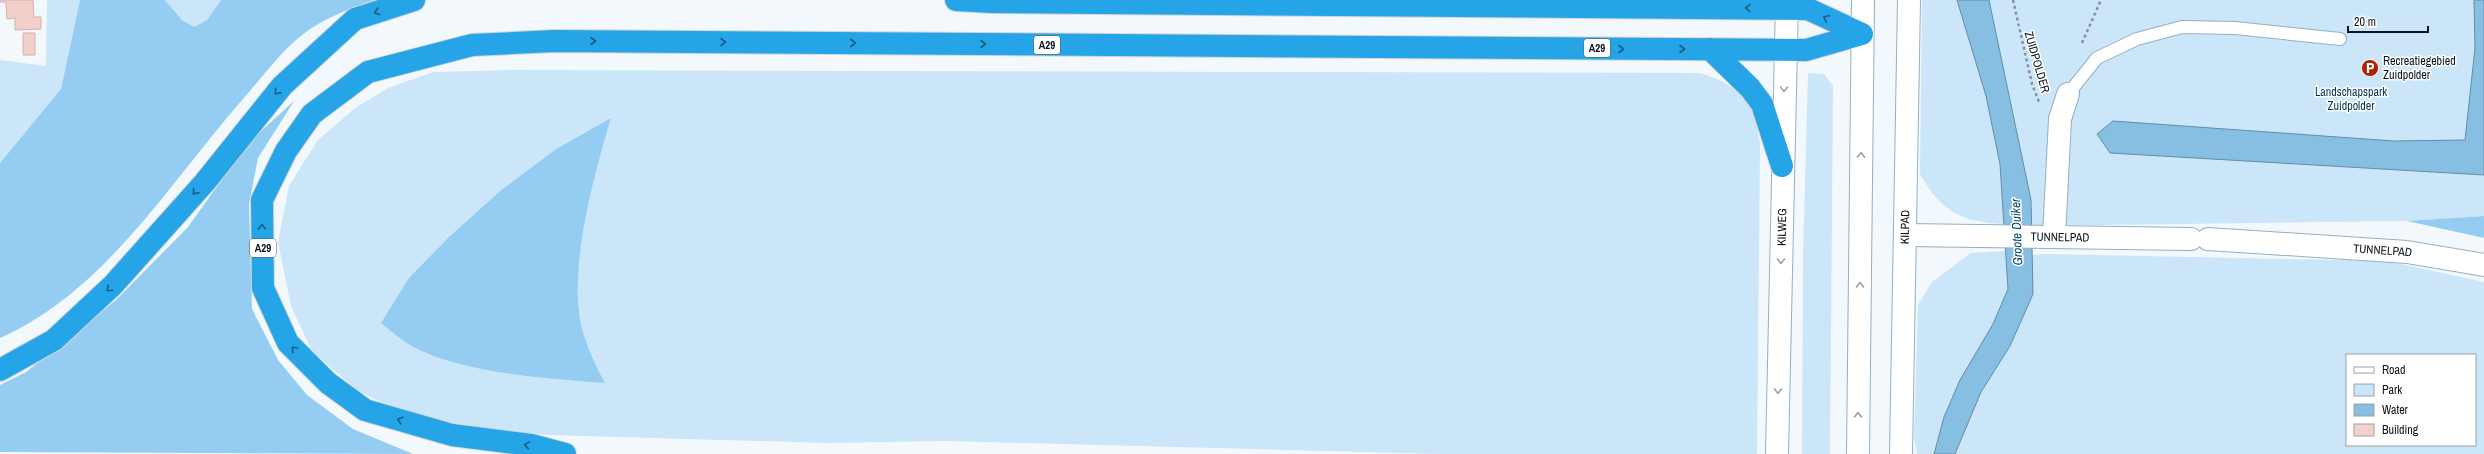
<svg xmlns="http://www.w3.org/2000/svg" width="2484" height="454" font-family="'Archivo Narrow',sans-serif">
<rect width="100%" height="100%" fill="#f3f8fc"/>
<path fill="#cbe6f9" fill-rule="evenodd" d="M47,0h33l-19,89 -61,74v-103l46,6z
M165,0h56l-14,20 -13,7 -12,-7z
M1922,0h35l3,9 1,-9h523l-10,55 -9,85 -24,33 43,2v41l-77,5 -376,5v-26l-36,-61 5,25 4,60c-42,-2 -63,-12 -84,-50z
M513,70l1186,3c21,5 45,18 54,39 4,9 5,21 7,31l-3,311h-318l-493,-13 -119,2 -343,-10 -69,-15 -57,-27 -46,-40 -21,-45 -13,-64 11,-56 28,-45 38,-33 33,-20 45,-16zM611,118c-18,61 -46,155 -27,217 5,17 14,32 20,48l-194,-39 -29,-21 69,-87 50,-45 56,-42z
M1808,73l16,1 9,12 -3,368h-28l1,-197z
M2005,251l3,38 -15,35 -33,56 -16,37 -10,37h-17l-3,-17 4,-132 14,-23 39,-29z
M2044,254l343,7 97,21v172h-529l26,-62 29,-46 23,-52 -2,-39zM2347,355h128v90h-128z"/>
<path fill="#95cdf2" d="M80,0h85l17,20 12,7 13,-7 14,-20h155c-24,7 -54,19 -74,35 -21,16 -41,44 -59,64 -74,84 -137,192 -243,239v-175l61,-74z
M294,101l-36,57 -9,46 3,105 26,51 29,35 46,34 60,25 -413,-2v-67l26,-13 90,-72 72,-73 60,-84z
M611,118c-17,58 -46,159 -27,217 5,16 13,33 21,48 -59,-5 -143,-9 -195,-38 -10,-6 -20,-15 -29,-22l28,-45 41,-42 50,-45 56,-42z
M2484,216v22l-77,-17z"/>
<path fill="#87bfe3" stroke="#628ca7" d="M1957,0h32l42,200 2,94 -23,52 -29,46 -26,62h-21l10,-37 16,-37 33,-56 15,-35 -8,-125 -14,-68z
M2474,0h10v175l-374,-22 -13,-19 16,-13 281,20 71,-1 10,-92z"/>
<path fill="#f2d1ca" stroke="#d2b2ab" d="M0,0h33l1,17h7v12l-26,1v-12l-8,1 -1,-17h-6z
M23,33h12v22h-12z"/>
<g fill="none" stroke-linecap="round" stroke-linejoin="round">
<g stroke="#95afc1" stroke-width="14">
<path id="service" d="M2068,94l29,-36 40,-19 45,-12 53,1 105,11"/>
</g>
<g stroke="#95afc1" stroke-width="24">
<g id="minor">
<path id="s1" d="M1906,235l285,4"/>
<path d="M2054,237l6,-118 8,-25"/>
<path id="s2" d="M2208,239l199,13 77,13"/>
<path id="s3" d="M1901,454l8,-454"/>
</g>
</g>
<g stroke="#95afc1" stroke-width="24">
<g id="secondary">
<path id="s4" d="M1777,454l10,-454"/>
<path d="M1858,454l5,-454"/>
</g>
</g>
<g stroke="#d3d5d6" stroke-width="24">
<path id="motorway" d="M956,0l35,2 817,7 54,25
M1710,49l40,39 12,16 20,62
M0,370l54,-30 59,-55 92,-103 77,-96 73,-67 59,-19
M565,454l-34,-9 -79,-10 -87,-25 -37,-27 -40,-40 -25,-55 -1,-88 24,-49 26,-37 56,-42 104,-27 82,-4 1252,9 56,-16"/>
</g>
<path stroke="#8a9196" stroke-width="2.5" stroke-dasharray="3 3" stroke-linecap="butt" d="M2013,0l19,84 7,18
M2082,43l19,-43"/>
<use href="#service" stroke="#fff" stroke-width="12"/>
<use href="#minor" stroke="#fff" stroke-width="22"/>
<use href="#secondary" stroke="#fff" stroke-width="22"/>
<use href="#motorway" stroke="#25a5e8" stroke-width="22"/>
</g>
<defs><path id="oneway-chevron" d="M-2-3.5L2.5 0L-2 3.5" fill="none" stroke-width="1.6" stroke-linecap="round" stroke-linejoin="round"/></defs>
<g stroke="#185c82">
<use href="#oneway-chevron" transform="translate(1748 8) rotate(-179)"/>
<use href="#oneway-chevron" transform="translate(377 12) rotate(163)"/>
<use href="#oneway-chevron" transform="translate(1826 18) rotate(-155)"/>
<use href="#oneway-chevron" transform="translate(593 41)"/>
<use href="#oneway-chevron" transform="translate(723 42)"/>
<use href="#oneway-chevron" transform="translate(853 43)"/>
<use href="#oneway-chevron" transform="translate(983 44)"/>
<use href="#oneway-chevron" transform="translate(1621 49)"/>
<use href="#oneway-chevron" transform="translate(1682 49)"/>
<use href="#oneway-chevron" transform="translate(277 92) rotate(129)"/>
<use href="#oneway-chevron" transform="translate(195 192) rotate(131)"/>
<use href="#oneway-chevron" transform="translate(262 227) rotate(-90)"/>
<use href="#oneway-chevron" transform="translate(109 289) rotate(137)"/>
<use href="#oneway-chevron" transform="translate(294 349) rotate(-134)"/>
<use href="#oneway-chevron" transform="translate(400 420) rotate(-164)"/>
<use href="#oneway-chevron" transform="translate(527 445) rotate(-171)"/>
</g>
<g stroke="#9da1a4">
<use href="#oneway-chevron" transform="translate(1784 89) rotate(92)"/>
<use href="#oneway-chevron" transform="translate(1861 155) rotate(-89)"/>
<use href="#oneway-chevron" transform="translate(1781 261) rotate(91)"/>
<use href="#oneway-chevron" transform="translate(1860 285) rotate(-89)"/>
<use href="#oneway-chevron" transform="translate(1778 391) rotate(91)"/>
<use href="#oneway-chevron" transform="translate(1858 415) rotate(-89)"/>
</g>
<defs>
<g id="parking-disc" transform="scale(0.9)"><circle r="9.5" fill="#ad2001" stroke="#fff"/><path d="M-3.5-5.5H1a3.5 3.5 0 0 1 0 7H-1V5.5H-3.5ZM-1-3.4V-.6H.8a1.4 1.4 0 0 0 0-2.8Z" fill="#fff"/></g>
</defs>
<g fill-rule="evenodd">
<use href="#parking-disc" x="2370" y="68"/>
</g>
<g text-anchor="middle" stroke-width="3" stroke-linejoin="round" paint-order="stroke">
<g fill="#fff" stroke="#545a5f" stroke-width="1">
<rect x="1034" y="36" width="26" height="18" rx="3"/>
<rect x="1584" y="39" width="26" height="18" rx="3"/>
<rect x="250" y="239" width="26" height="18" rx="3"/>
</g>
<g font-size="11" font-weight="bold" fill="#0b141b">
<text x="1047" y="49">A29</text>
<text x="1597" y="52">A29</text>
<text x="263" y="252">A29</text>
</g>
<g font-size="12" fill="#0b141b" stroke="#fff" text-anchor="start">
<text x="2383" y="65">Recreatiegebied<tspan x="2383" dy="14">Zuidpolder</tspan></text>
</g>
<g font-size="12" fill="#0b141b" stroke="#fff">
<text transform="translate(2037 62) rotate(74)" y="4">ZUIDPOLDER</text>
<text dy="4" stroke="none"><textPath href="#s4" startOffset="227">KILWEG</textPath></text>
<text dy="4" stroke="none"><textPath href="#s3" startOffset="227">KILPAD</textPath></text>
<text dy="4" stroke="none"><textPath href="#s1" startOffset="154">TUNNELPAD</textPath></text>
<text dy="4" stroke="none"><textPath href="#s2" startOffset="175">TUNNELPAD</textPath></text>
</g>
<g font-size="12" fill="#07364f" stroke="#fff">
<text x="2351" y="96">Landschapspark<tspan x="2351" dy="14">Zuidpolder</tspan></text>
</g>
<g font-size="13" font-style="italic" fill="#014b6e" stroke="#fff">
<text transform="translate(2016 232) rotate(-92)" y="5">Groote Duiker</text>
</g>
</g>
<rect x="2346" y="354" width="130" height="92" fill="#ffffff" stroke="#9da1a4"/>
<rect x="2354" y="367" width="20" height="6" fill="#ffffff" stroke="#9da1a4"/>
<text x="2382" y="374" font-size="12" fill="#0b141b">Road</text>
<rect x="2354" y="384" width="20" height="12" fill="#cbe6f9" stroke="#9da1a4"/>
<text x="2382" y="394" font-size="12" fill="#0b141b">Park</text>
<rect x="2354" y="404" width="20" height="12" fill="#87bfe3" stroke="#9da1a4"/>
<text x="2382" y="414" font-size="12" fill="#0b141b">Water</text>
<rect x="2354" y="424" width="20" height="12" fill="#f2d1ca" stroke="#9da1a4"/>
<text x="2382" y="434" font-size="12" fill="#0b141b">Building</text>
<path d="M2348 26v6h80v-6" fill="none" stroke="#0b141b" stroke-width="2"/>
<text x="2354" y="26" font-size="12" fill="#0b141b" stroke="#ffffff" stroke-width="3" paint-order="stroke">20 m</text>
</svg>
